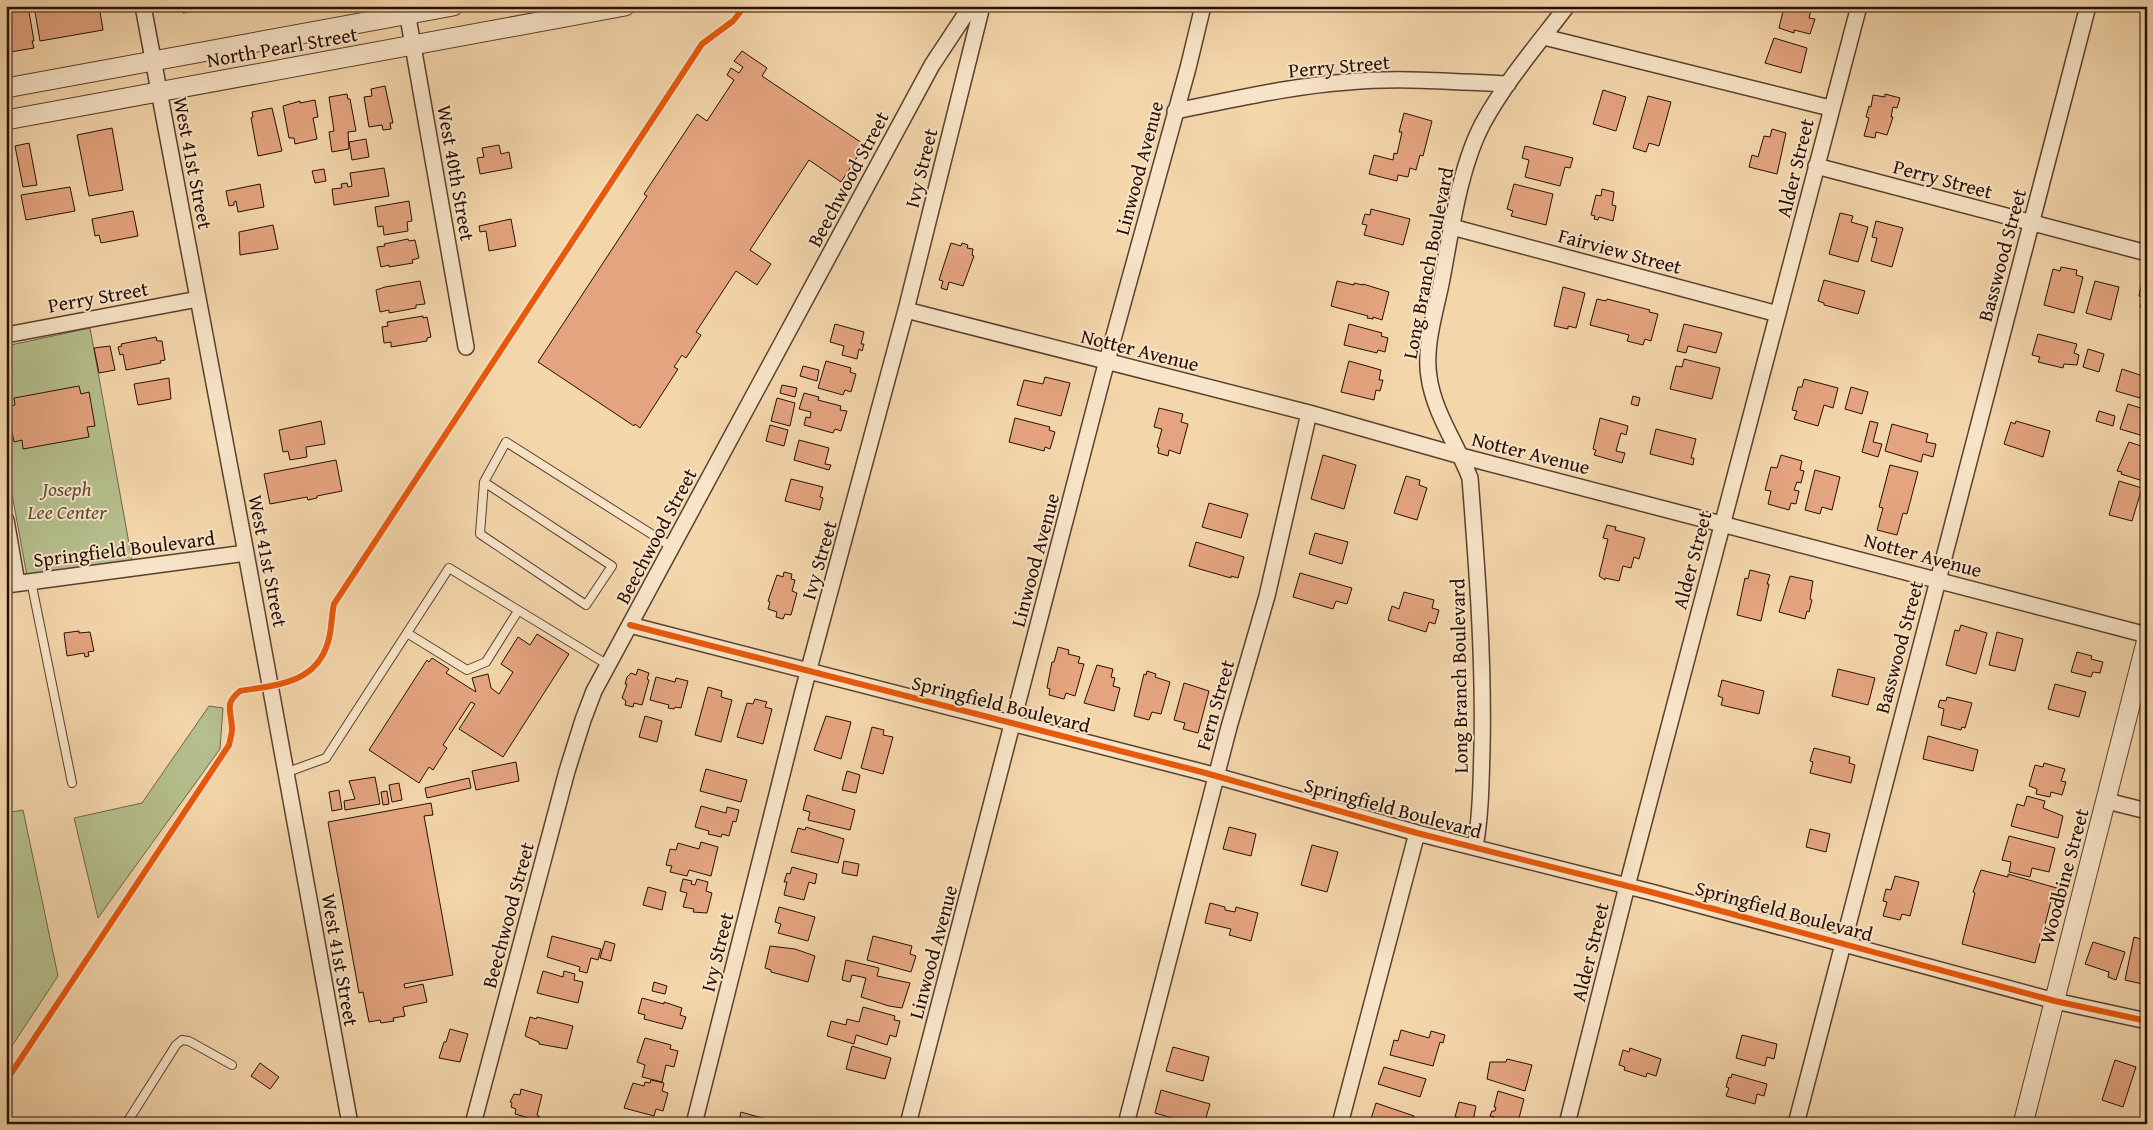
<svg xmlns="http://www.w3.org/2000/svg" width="2153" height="1130" font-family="'Gentium Book Plus',serif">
<rect width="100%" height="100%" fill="#f4d6ab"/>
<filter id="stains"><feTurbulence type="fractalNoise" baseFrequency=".004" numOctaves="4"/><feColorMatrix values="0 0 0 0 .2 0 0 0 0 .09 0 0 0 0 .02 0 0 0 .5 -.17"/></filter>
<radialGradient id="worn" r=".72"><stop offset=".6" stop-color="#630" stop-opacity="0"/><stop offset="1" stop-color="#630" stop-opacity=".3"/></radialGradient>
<path fill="#b5bf8d" stroke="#6e6648" d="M90,328l42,232 -105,16 -21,-115v-115z
M209,706l14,2 -3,41 -122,169 -24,-100 68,-15z
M23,810l35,166 -52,79v-242z"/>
<path fill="#e4a47f" stroke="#270e04" d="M6,6h22l6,35h-2l2,7 -24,4 -4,-11z
M34,6h65l4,24 -63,11z
M182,6h13l1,4 -13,3z
M1776,6l36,1 -3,11 6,1 -5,15 -16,-4v3l-15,-5 4,-17 -7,-2z
M1774,38l33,10 -6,25 -36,-10z
M742,51l25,17 -5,8 103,69 -24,37 -32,-22 -59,90 21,14 -14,21 -21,-14 -40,61 5,3 -15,23 -4,-3 -8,12 4,2 -38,59 -5,-4 -1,2 -96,-64 109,-166 -3,-2 53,-80 10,7 27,-41 -7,-5 4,-7 8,5 4,-6 -9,-6z
M385,86l8,37h-3l1,6 -8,1 -1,-5 -13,2 -5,-30 8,-1 -1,-7z
M1603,90l23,7 -10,34 -23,-7z
M347,94l1,5h2l6,32 -8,1 1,17 -17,3 -3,-20 5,-1 -5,-34z
M1885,94l15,4 -3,10 -4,-1 -2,10h2l-6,18 -11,-3 -1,6 -11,-2 5,-18 -3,-1 3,-11 2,1 2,-12 12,2z
M1648,96l23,6 -12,44 -10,-3 -3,9 -13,-4z
M315,100l3,17 -5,1 4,21 -22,5 -1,-6h-5l-6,-32 17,-5v2z
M272,108l10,43 -24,5 -7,-38 2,-1 -1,-5z
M1404,113l28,8 -9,35 -3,-1 -4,15 -6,-2 -2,9 -10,-2 -1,6 -28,-7 5,-19 19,5 1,-7 3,1 5,-22h-3z
M112,128l11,62 -34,6 -12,-61z
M1772,129l14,4 -9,41 -28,-7 3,-12 6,2 6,-21 6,1z
M366,139l3,18 -17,3 -3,-18z
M29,143l8,42 -14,2 -8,-41z
M499,145l2,9 8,-2 3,16 -32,6 -3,-16 7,-1 -2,-9z
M1525,146l48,12 -3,10 -5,-1 -5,19 -35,-9 4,-17 -7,-2z
M384,168l5,28 -55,9 -2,-16 10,-1 -1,-4 6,-1 1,4 4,-1 -2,-13z
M324,169l2,12 -11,2 -3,-12z
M260,184l4,23 -26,5 -2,-11 -2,1v3l-5,1 -3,-15z
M1514,184l39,10 -7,31 -35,-9 2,-5 -6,-2z
M70,187l5,24 -49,9 -5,-25z
M1602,189l12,3 -2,13 4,1 -3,15 -14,-4 -1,3 -4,-1 1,-3 -4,-1 5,-20 5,1z
M409,201l3,20 -5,1 1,9 -24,4 -1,-9 -5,1 -3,-20z
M1371,209l39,10 -7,26 -39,-10 3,-10 -5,-1 3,-10 5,1z
M133,211l5,25 -37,7 -2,-8 -4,1 -3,-17z
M1840,213l13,3 -2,6 17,5 -10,35 -29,-8z
M511,219l5,27 -27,5 -3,-20 -6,1 -1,-6z
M1876,221l27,7 -11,39 -21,-6 6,-23 -5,-1z
M273,225l5,24 -38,6 -1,-23z
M408,239l1,2 6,-1 4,18 -7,2 1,3 -24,4v-2l-8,2 -4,-20 8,-1 -1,-2z
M951,243l10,3 1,-3 6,2 -1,3 6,1 -1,6 2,1 -11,30 -14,-4 -2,8 -6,-2 2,-7 -4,-1z
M2061,267l16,3 -1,5 7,2 -9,36 -30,-8 9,-36 7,2z
M1824,280l41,11 -7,23 -34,-9v-2l-6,-2z
M420,281l5,23 -9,1v3l-27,5v-3l-9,2 -4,-22 9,-3z
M1337,281l17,4v-2l9,2v-1l26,8 -7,28 -9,-3v2l-6,-1 1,-2 -37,-10z
M2095,281l24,6 -8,33 -25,-7z
M2142,281l5,1v27l-7,-2 3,-10 -4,-1z
M1563,287l22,6 -9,35 -8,-2v3l-14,-3z
M1597,299l9,2 1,-2 43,11 -1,2 9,2 -7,27 -6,-2 -2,6 -16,-4 2,-6 -39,-10z
M423,316v2l4,-1 4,20 -4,1v3l-36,6v-5l-7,1 -2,-16 6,-1 -1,-4z
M835,324l29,8 -3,12h3l-2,7 -3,-2 -2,10 -15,-4 2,-9 -14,-4z
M1349,324l33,9 -1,3 7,2 -3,14 -7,-2 -1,3 -33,-8z
M1684,324l38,9 -6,20 -28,-7 -2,7 -9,-2z
M2038,334l39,10 -3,9 5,2 -2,10 -13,-1 -1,4 -25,-6 2,-5 -8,-2z
M156,337l1,4h5l3,19 -5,1 1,2 -35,7 -3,-16 -3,1 -2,-8 4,-1 -1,-2z
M110,346l5,24 -16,3 -5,-25z
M2088,349l16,5 -5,18 -16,-5z
M1684,359l36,9 -8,31 -42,-10 6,-23 6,1z
M826,361l25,7 -1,4 6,2 -5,18 -6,-2 -2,5 -25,-7z
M1349,361l32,9 -2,10h4l-3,11 -4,-1 -2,10 -33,-8z
M803,366l16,4 -2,11 -17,-5z
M2122,369l24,8 -6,21 -24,-7z
M1045,377l25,6 -9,33 -44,-11 7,-25 19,4z
M169,378l2,21 -33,6 -4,-21z
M1804,379l34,9 -5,20 -9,-3 -6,21 -24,-7 3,-8 -5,-1 6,-23h4z
M782,385l15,3 -2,9 -15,-4z
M79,386l2,8 8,-2 6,34 -8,1 2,10 -66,12 -1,-9 -8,2 -7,-35 8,-2 -1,-7z
M1851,387l17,5 -6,22 -17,-5z
M804,393l15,4 -1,3 23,6 -1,4 7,1 -6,20 -6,-2 -2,4 -29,-8 2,-8 4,1 1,-6 -12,-3z
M1633,396l7,2 -2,8 -7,-2z
M777,398l18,5 -5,23 -19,-5z
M2128,404l19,6v27l-27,-8z
M1159,408l24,6 -2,8 7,2 -8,30 -11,-4 -1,6 -10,-3 1,-5 -2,-1 5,-18 -8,-2z
M2099,411l16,5 -2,10 -17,-5z
M1015,418l35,9 -1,3 6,2 -5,17 -5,-2 -1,4 -35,-9z
M1600,418l28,8 -2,9 -5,-2 -5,18 9,2 -3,10 -28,-8 2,-5 -3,-1z
M321,421l4,23 -19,3 1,10 -17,3 -2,-9 -5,1 -4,-22z
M1870,421l8,2 -5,19 9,2 -4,13 -16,-5z
M2016,421l34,10 -7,26 -39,-13 7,-22 4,2z
M1892,424l36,10 -2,8 10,2 -3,13 -10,-3 -2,8 -36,-11z
M770,425l18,5 -4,16 -18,-5z
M1656,429l40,10 -5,19h3l-1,7 -43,-11z
M799,440l30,8 -4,16 6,1 -2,5 -35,-10z
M2129,442l18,6v22l-4,11 -22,-7 1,-2 -5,-1z
M1323,455l33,10 -12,44 -33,-10z
M1781,455l21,6 -2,9 4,1 -3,12 -4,-1 -3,8 5,1 -3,13 -5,-1 -2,7 -21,-6 3,-13 -6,-1 6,-23 6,1z
M336,460l6,31 -25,5v2l-9,2 -1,-3 -37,7 -6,-30z
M1890,465l28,7 -11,42 -4,-1 -6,22 -20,-5 6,-22 -4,-1z
M1815,470l25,7 -8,33 -10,-3 -2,7 -15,-4z
M1406,476l14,4 -1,5 8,3 -10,32 -23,-7z
M791,479l32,8 -3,10 3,1 -3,12 -35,-9z
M2119,481l23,7 -10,33 -23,-6z
M1209,503l39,11 -7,24 -39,-11z
M1607,525l9,2 -1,3 30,8 -6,21 -5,-2 -3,11 -8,-2 -4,15 -14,-3v2l-6,-4 9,-37 -5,-1z
M1315,533l33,9 -6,22 -33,-10z
M1196,542l48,15 -6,21 -7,-2v2l-42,-12z
M1750,570l20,5 -3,9h2l-8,37 -24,-6 8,-37 3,1z
M784,572l8,2 -1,5 4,1 -3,11 5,2 -6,22 -6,-1 -2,5 -7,-2 1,-5 -9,-3 2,-7 -2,-1 9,-26 6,2z
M1300,573l52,15 -5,16 -11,-3 -3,8 -40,-12z
M1790,576l23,5 -3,18 2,1 -3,12 -2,-1 -2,8 -26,-7z
M1404,592l30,8 -2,8 7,2 -4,14 -6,-2 -3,10 -38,-12 4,-14 7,3z
M1961,625l26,8 -11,41 -30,-9 9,-35 4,1z
M79,631v2l11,-1 4,19 -6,1 1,4 -4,1 -1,-4 -17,3 -3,-23z
M1997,632l26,7 -8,32 -26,-6z
M537,634l32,20 -66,103 -44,-28 16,-25 -4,-2 -28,43 4,3 -14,22 -4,-3 -10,16 -50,-33 58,-90 2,2 3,-4 17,11 -3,4 30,19 -4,-14 16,-4 3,14 8,6 14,-22 -12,-8 17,-27 12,8z
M1058,647l11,3 -1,4 12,3 -2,6 6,1 -9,32 -9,-3 -2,6 -15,-4 1,-6 -3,-1 5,-26h2z
M2077,652l15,4 -1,3 12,3 -3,11 -7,-1 -2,5 -20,-5z
M1097,665l16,4 -2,8 4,1 -2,8 7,2 -6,23 -30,-8z
M638,669l11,4 -2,6 2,1 -7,25 -8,-2 -1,4 -8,-2 1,-4 -4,-3 5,-14h-2l2,-7 4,-4 5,2z
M1838,669l37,9 -7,27 -36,-9z
M1147,671l9,3 -1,3 15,5 -9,32 -9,-2 -3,8 -15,-4 10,-42 2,1z
M656,677l19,5 1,-4 12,3 -7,27 -6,-1 -1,2 -6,-1 1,-3 -19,-5z
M1722,680l42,11 -5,23 -38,-9 2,-7 -5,-2z
M1184,683l25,8 -11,42 -15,-4 2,-6 -11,-3z
M2055,684l31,8 -7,25 -31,-8z
M708,687l14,4 -1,6 11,3 -11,42 -26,-7z
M1947,697l25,6 -7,25 -3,-1 -1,3 -20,-5 3,-16 -6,-2 2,-7 6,1z
M755,699l12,3 -2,5 7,2 -9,35 -26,-7 10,-34 6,1z
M645,716l17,5 -5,21 -18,-5z
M826,716l25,6 -10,37 -27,-9z
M872,727l12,3 -1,5 10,2 -10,37 -22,-6z
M1928,736l50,14 -5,21 -50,-12z
M1814,748l36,9 -1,6 6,2 -4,18 -41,-10 3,-11 -3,-1z
M516,762l3,19 -43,9 -4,-19z
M2044,763l21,6 -4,12 5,1 -4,13 -11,-3 -1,5 -14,-3 1,-5 -8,-3 6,-21 8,2z
M706,769l41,11 -6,22 -41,-11z
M847,771l13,4 -4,18 -14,-3z
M375,777l5,27 -35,6 -1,-9 11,-2 -6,-18z
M469,778l2,10 -44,10 -2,-10z
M399,783l3,17 -10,2 -3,-17z
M339,790l3,19 -10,2 -3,-19z
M387,791l2,13 -6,1 -2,-13z
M807,795l48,15 -5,20 -42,-10 2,-8 -7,-2z
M2027,796l18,5 -2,7 20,8 -5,22 -47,-12 6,-22 7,2z
M431,803l2,12 -9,1 29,159 -49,9 1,4 18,-4 4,18 -24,5 2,9 -12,2 1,3 -13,2 -1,-3 -11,2 -6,-30 -4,1 -31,-171z
M701,806l25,7 1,-6 12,3 -3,12 -3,-1 -4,15 -7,-2 -1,3 -13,-3 1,-3 -14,-4z
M806,827l38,12 -6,24 -47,-11 7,-24 7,2z
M1229,827l27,7 -5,22 -28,-7z
M1810,829l20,5 -4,18 -20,-5z
M2009,836l46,12 -6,24 -17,-4 -2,9 -21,-5 2,-10 -9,-2z
M701,842l17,5 -7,29 -22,-6 -2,6 -17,-4 2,-6 -6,-1 4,-16 6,1 2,-7 21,6z
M1312,845l26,7 -11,40 -26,-7z
M844,861l15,3 -2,12 -15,-3z
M792,867l25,7 -2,10 -6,-2 -5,18 -20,-5 3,-13h-3l3,-9 3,1z
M1981,870l27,7v-3l52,15 -4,14 -5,-2 -16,62 -73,-19 13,-51 -2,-1z
M1895,876l24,6 -9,34 -8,-2 -2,6 -17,-4 4,-14 -4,-1 3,-12 5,1z
M683,879l9,2 -1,3 4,1 2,-6 11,3 -2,9 6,2 -5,20 -14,-1 1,-3 -11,-2 4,-14 -7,-2z
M648,887l18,5 -4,18 -19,-5z
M1210,903l15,4v3l10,2 1,-5 22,6 -7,28 -22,-6 2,-6 -26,-6z
M779,907l36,10 -7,24 -30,-8 3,-9 -6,-2z
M552,936l49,13 -3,11 -7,-2 -4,15 -8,-2 1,-4 -33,-10z
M873,936l39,10 -2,8 6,2 -5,16 -44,-12z
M2134,937l13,4v44l-22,-5z
M605,941l10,3 -4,17 -11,-3z
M2093,942l32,10 -9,28 -8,-3 1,-5 -24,-8z
M770,946l25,3 20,7 -7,26 -37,-10v-2l-6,-2z
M846,960l33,8 -2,8 33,7 -8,25 -13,-2 -28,-9 5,-19 -14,-3 -2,7 -8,-2z
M543,971l20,6 1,-6 11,3 -1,6 9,2 -5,21 -41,-10z
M654,982l13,4 -2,8 -13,-3z
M642,998l22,6v-2l18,6 -2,7 6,2 -4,12 -38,-10 1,-4 -7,-2z
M863,1007l32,9 -1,4 6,1 -4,16 -6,-2 -3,10 -31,-10 -2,9 -27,-8 4,-15 15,4 1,-6 12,3z
M530,1017l6,2 1,-2 36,9 -6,23 -28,-5v-2l-14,-6z
M450,1029l18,5 -8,28 -21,-4 5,-16h2z
M1401,1030l28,8 2,-7 14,4 -2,8 -3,-1 -7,24 -43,-11 4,-15 4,1z
M1742,1035l35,9 -3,15 -7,-2 -2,9 -29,-8z
M645,1038l26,7 -1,4 8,2 -4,16 -8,-2 -4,17 -20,-5 3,-12 -8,-3z
M852,1046l39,12 -6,21 -39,-10z
M1173,1047l36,10 -6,24 -37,-10z
M1630,1048l31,11 -5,17 -9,-3 -1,4 -22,-7 1,-3 -6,-2 4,-15 6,2z
M1507,1059l25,6 -7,26 -38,-12 3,-17h16z
M2115,1060l21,7 -13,40 -21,-7z
M260,1063l19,14 -9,12 -19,-13z
M1384,1067l42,12 -6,18 -42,-13z
M1732,1074l35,10 -3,12 -7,-2 -2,10 -29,-8 3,-8 -3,-1 3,-10 2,1z
M2146,1077h1v27l-5,-1z
M651,1080l13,3 -2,8 6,2 -5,18 -7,-2 -2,7 -30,-8 9,-25 11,3 1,-4 5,1z
M521,1089l21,6 -5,20 2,1v2h-3v2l-21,-6 1,-5 -5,-2 1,-4 -2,-1 4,-8 6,1z
M1161,1090l49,14 -6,20h-11l-38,-11z
M1498,1091l26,8 -5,19 3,2 -1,4 -28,-1 1,-6 -4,-1 2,-5h3l1,-4h-2z
M1459,1102l17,4 -3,15 -18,-4z
M1376,1103l38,13 -2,8 -42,-2z
M741,1112l28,8 -1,4h-30z
M618,1119l20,5h-21z"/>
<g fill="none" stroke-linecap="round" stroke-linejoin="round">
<g stroke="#5a402e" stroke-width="10">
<path id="service" d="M484,482l-4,52 106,71 26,-39 -128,-84 22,-40 166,105
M31,581l41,202
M407,633l60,37 19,-8 32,-51
M285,773l41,-15 123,-190 159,97
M126,1124l50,-79 6,-5 7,1 43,24"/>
</g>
<g stroke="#5a402e" stroke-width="18">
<path id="minor" d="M143,6l103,547 104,571
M406,6l60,341
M1544,37l286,71
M1175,111c57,-11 115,-25 173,-29 53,-5 107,0 160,2
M1816,166l331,87
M1452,227l326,87
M906,310l403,103 152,43 686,179
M6,335l192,-36
M6,520l11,63
M6,585l240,-32
M630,625l572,147 215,61 234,59 404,109 92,20
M2107,801l40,10
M1475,847c6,-33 6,-65 7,-99 2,-90 -5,-180 -12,-270 -13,-34 -36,-65 -41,-101 -5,-30 6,-64 12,-93 10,-51 18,-116 42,-161 23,-42 55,-79 84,-117
M473,1124l94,-353 16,-51 11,-29 338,-626 39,-59
M694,1124l109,-433 103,-381 76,-304
M908,1124l194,-745 86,-311 15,-62
M1126,1124l103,-397 38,-131 42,-183
M1340,1124l77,-291
M1567,1124l60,-238 232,-880
M1796,1124l292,-1118"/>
</g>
<g stroke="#5a402e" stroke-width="21">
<path id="tertiary" d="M6,88l447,-82
M6,120l619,-114
M2023,1124l124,-485"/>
</g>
<use href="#service" stroke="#f8e4c8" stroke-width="8"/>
<use href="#minor" stroke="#f8e4c8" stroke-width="15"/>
<use href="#tertiary" stroke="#f8e4c8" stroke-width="19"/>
<g stroke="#f8e4c8" stroke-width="9">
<path id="cycleway" d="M630,625l572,147 215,61 234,59 404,109 92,20
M6,1081l223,-336c1,-5 3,-11 3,-16 0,-18 -9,-24 8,-38 36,-6 76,-7 88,-49 4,-12 3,-25 6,-38l368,-560 31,-23 12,-15"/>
</g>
<use href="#cycleway" stroke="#e8590c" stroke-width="6"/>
</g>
<g text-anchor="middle" stroke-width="4" stroke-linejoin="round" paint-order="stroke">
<g font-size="20" fill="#270e04" stroke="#f8e4c8">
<text transform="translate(282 47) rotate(-10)" y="7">North Pearl Street</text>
<text transform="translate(1339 66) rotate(-5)" y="7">Perry Street</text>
<text transform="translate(193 163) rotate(79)" y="7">West 41st Street</text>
<text transform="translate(921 168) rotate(-76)" y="7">Ivy Street</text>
<text transform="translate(1139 168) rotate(-75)" y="7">Linwood Avenue</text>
<text transform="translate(1795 168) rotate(-76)" y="7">Alder Street</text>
<text transform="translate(456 173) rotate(80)" y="7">West 40th Street</text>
<text transform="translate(848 179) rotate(-62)" y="7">Beechwood Street</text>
<text transform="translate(1943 179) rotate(15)" y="7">Perry Street</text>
<text transform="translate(1620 251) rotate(15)" y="7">Fairview Street</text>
<text transform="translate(2002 255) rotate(-75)" y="7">Basswood Street</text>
<text transform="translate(1428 263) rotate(-79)" y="7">Long Branch Boulevard</text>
<text transform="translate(98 297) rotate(-10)" y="7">Perry Street</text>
<text transform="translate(1140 350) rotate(14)" y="7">Notter Avenue</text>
<text transform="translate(1531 453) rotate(14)" y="7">Notter Avenue</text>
<text transform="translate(656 536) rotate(-62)" y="7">Beechwood Street</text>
<text transform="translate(124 549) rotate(-7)" y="7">Springfield Boulevard</text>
<text transform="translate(1923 555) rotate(15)" y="7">Notter Avenue</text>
<text transform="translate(819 560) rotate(-74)" y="7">Ivy Street</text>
<text transform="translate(1035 560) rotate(-75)" y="7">Linwood Avenue</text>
<text transform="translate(1692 560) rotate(-75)" y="7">Alder Street</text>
<text transform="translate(268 561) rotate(79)" y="7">West 41st Street</text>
<text transform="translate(1899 647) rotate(-75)" y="7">Basswood Street</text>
<text transform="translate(1459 676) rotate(-91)" y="7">Long Branch Boulevard</text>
<text transform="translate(1001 704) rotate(14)" y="7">Springfield Boulevard</text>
<text transform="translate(1215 705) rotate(-74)" y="7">Fern Street</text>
<text transform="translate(1393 808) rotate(15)" y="7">Springfield Boulevard</text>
<text transform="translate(2064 876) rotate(-75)" y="7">Woodbine Street</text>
<text transform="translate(1784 911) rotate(15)" y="7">Springfield Boulevard</text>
<text transform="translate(508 915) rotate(-75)" y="7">Beechwood Street</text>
<text transform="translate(717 952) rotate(-76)" y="7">Ivy Street</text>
<text transform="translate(933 952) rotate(-75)" y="7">Linwood Avenue</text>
<text transform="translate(1590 952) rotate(-76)" y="7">Alder Street</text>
<text transform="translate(340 960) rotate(80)" y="7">West 41st Street</text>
</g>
<g font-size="20" font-style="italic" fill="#594c34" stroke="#f8e4c8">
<text x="67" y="496">Joseph<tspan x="67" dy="23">Lee Center</tspan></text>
</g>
</g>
<rect width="2153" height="1130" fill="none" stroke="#f4d6ab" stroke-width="25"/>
<rect x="8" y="8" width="2138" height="1115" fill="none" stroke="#270e04" stroke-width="2.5"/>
<rect x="12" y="12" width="2128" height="1105" fill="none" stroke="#270e04"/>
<rect width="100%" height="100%" filter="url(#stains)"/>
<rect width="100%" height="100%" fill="url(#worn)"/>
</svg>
